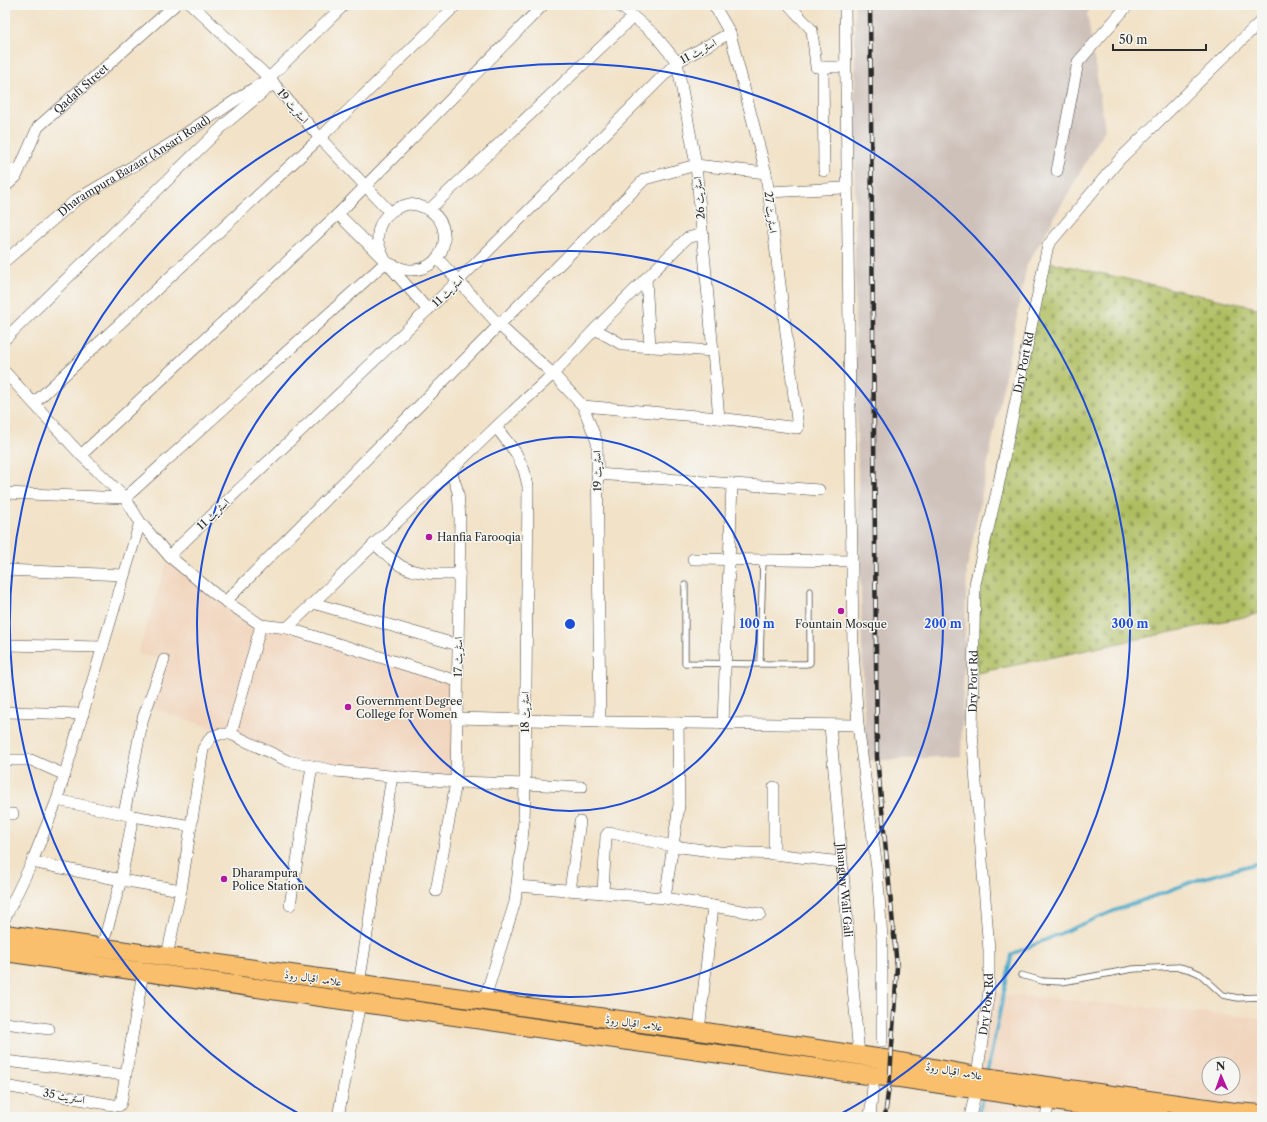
<svg xmlns="http://www.w3.org/2000/svg" width="1267" height="1122" font-family="'Libre Caslon Text',Amiri,serif">
<defs>
<pattern id="cemetery-stones" width="16" height="16" patternUnits="userSpaceOnUse"><rect width="16" height="16" fill="#aebd5f"/><path d="M2 7V4a2 2 0 0 1 4 0v3zM10 15v-3a2 2 0 0 1 4 0v3z" fill="#8e9a4f"/></pattern>
</defs>
<rect width="100%" height="100%" fill="#f6f6f2"/>
<filter id="ink" filterUnits="userSpaceOnUse"><feTurbulence type="fractalNoise" baseFrequency=".025" numOctaves="2"/><feDisplacementMap in="SourceGraphic" scale="8" xChannelSelector="R" yChannelSelector="G"/><feConvolveMatrix kernelMatrix="1 2 1 2 8 2 1 2 1" color-interpolation-filters="sRGB"/></filter>
<filter id="wash" filterUnits="userSpaceOnUse"><feTurbulence type="fractalNoise" baseFrequency=".012" numOctaves="4" result="noise"/><feDisplacementMap in="SourceGraphic" scale="16" xChannelSelector="R" yChannelSelector="G"/><feGaussianBlur stdDeviation="0.9" result="paint"/><feColorMatrix in="noise" values="0 0 0 0 0 0 0 0 0 0 0 0 0 0 0 0 0 1.4 0 .05"/><feComposite in="paint" operator="in"/></filter>
<g filter="url(#wash)">
<rect width="100%" height="100%" fill="#f2e2c7"/>
<path fill="#f1d5bd" fill-rule="evenodd" d="M169,556l92,69 196,56 -1,101 -144,-16 -81,-32 -84,-27 17,-47 -26,-6z
M992,993l270,25v93l-284,-36zM1209,1064h24v24h-24z
M983,1094l65,10 -2,13h-68z"/>
<path fill="#cec1ba" d="M855,5h239l-7,8 18,116 -78,136 -60,304 -6,187 -96,5 -10,-408z"/>
<path fill="url(#cemetery-stones)" stroke="#6c7445" d="M1045,261l217,48v304l-289,61 2,-91z"/>
<g fill="none" stroke-linecap="round" stroke-linejoin="round">
<path stroke="#48a9c8" stroke-width="3.5" d="M987,1073l25,-119 99,-42 89,-33 62,-17
M978,1117l5,-22"/>
</g>
</g>
<g filter="url(#ink)">
<g fill="none" stroke-linecap="round" stroke-linejoin="round">
<g stroke="#494642" stroke-width="7">
<path id="lane" d="M763,560l-3,100 1,4h45l4,-1v-72
M685,585v78l76,1
M1021,975l21,6 20,1 71,-13 46,-2 12,3 9,4 23,21 15,3 24,-1"/>
</g>
<g stroke="#494642" stroke-width="12">
<g id="street">
<path d="M192,5l77,73 51,60 70,74"/>
<path d="M617,5l7,4 30,25 23,28 19,103 23,253"/>
<path d="M789,5l23,25 4,37h24"/>
<path d="M823,67l1,104"/>
<path d="M5,169l13,2"/>
<path d="M1057,171l21,-109 50,-57"/>
<path id="s1" d="M5,187l11,-10 22,-50 137,-122"/>
<path d="M769,192l74,-4"/>
<path d="M409,204c51,4 43,68 0,66 -8,-1 -16,-5 -23,-8 -3,-7 -7,-14 -8,-21 -2,-21 13,-33 31,-37z"/>
<path d="M430,209l203,-192"/>
<path d="M338,214l48,48 42,48"/>
<path d="M437,258l62,67 54,49 30,32 14,36 3,280"/>
<path id="s2" d="M5,261l71,-61 91,-54 102,-68 75,-73"/>
<path d="M646,278l4,69"/>
<path d="M595,329l28,16 90,6"/>
<path d="M5,339l220,-215 49,-41"/>
<path d="M5,372l76,83 44,43 15,24 29,34 46,38 46,31 26,3 209,-201 57,-53 42,-45 92,-91 16,-4"/>
<path d="M34,403l286,-265 136,-133"/>
<path d="M583,406l136,12 79,10 -32,-255 -36,-140 -16,-28"/>
<path d="M81,455l257,-241 205,-209"/>
<path d="M597,474l222,16"/>
<path d="M5,493l120,5 261,-236"/>
<path d="M374,544c9,7 18,16 27,22 17,9 39,8 58,8"/>
<path d="M169,556l289,-275 219,-219 53,-29"/>
<path d="M693,559l159,2"/>
<path d="M5,570l119,5"/>
<path d="M226,601l273,-276 146,-146 51,-14 70,8"/>
<path d="M313,603l145,42"/>
<path d="M287,628l170,53"/>
<path d="M5,645l98,2"/>
<path d="M5,712l78,2"/>
<path d="M457,718l143,4 258,3 -5,-77 -8,-643"/>
<path d="M723,724l9,-240"/>
<path id="s3" d="M830,725l29,330"/>
<path d="M858,725l19,144 5,69v103"/>
<path d="M231,734l57,27 47,10 121,11 69,2 57,3"/>
<path d="M5,760h26l34,15"/>
<path d="M57,800l76,16 58,10"/>
<path d="M5,814h8"/>
<path d="M124,814l19,-96 21,-58"/>
<path d="M774,854v-67"/>
<path d="M32,862l89,18 60,10"/>
<path d="M517,886l148,12 95,16"/>
<path d="M570,890l10,-68"/>
<path d="M436,891l20,-109 4,-263 -2,-27 -7,-21"/>
<path d="M603,893l3,-57 2,-3h4l61,13 46,6 55,2 67,8"/>
<path d="M665,898l14,-93 -1,-82"/>
<path d="M290,905l22,-139"/>
<path d="M5,918l27,-56 25,-62 83,-278"/>
<path d="M102,947l19,-67 12,-64"/>
<path d="M167,956l14,-66 22,-141 8,-12 9,-3h11l30,-109"/>
<path d="M359,984l33,-208"/>
<path d="M484,1001l31,-99 9,-81 1,-37 3,-298 -4,-16 -8,-17 -20,-26"/>
<path d="M5,1023l44,6"/>
<path d="M699,1031l14,-125"/>
<path d="M5,1061l121,14"/>
<path d="M5,1086l114,20 2,-3 22,-131"/>
<path d="M338,1117l22,-114"/>
<path d="M870,1117l4,-41"/>
<path id="s4" d="M970,1117l6,-27 1,-14 12,-85v-41l-17,-218 3,-148 23,-97 50,-242 72,-86 142,-139"/>
<path d="M1046,1117l3,-17"/>
</g>
</g>
<g stroke="#494642" stroke-width="20">
<path id="primary" d="M5,934l694,97 191,29 87,16 258,36 27,2
M5,952l869,124 26,2 260,39"/>
</g>
<use href="#lane" stroke="#fff" stroke-width="5.5"/>
<use href="#street" stroke="#fff" stroke-width="11"/>
<use href="#primary" stroke="#f9bf6d" stroke-width="18"/>
<g stroke="#2b2b2b" stroke-width="4.5">
<path id="rail" d="M870,5l7,752 20,210 -7,110 -5,40"/>
</g>
<use href="#rail" stroke="#f6f6f2" stroke-width="3" stroke-dasharray="9" stroke-linecap="butt"/>
</g>
</g>
<g fill="none" stroke="#1d4ed8" stroke-width="2">
<circle cx="570" cy="624" r="187"/>
<circle cx="570" cy="624" r="373"/>
<path d="M303 1116A560 560 0 1 1 837 1116"/>
</g>
<g fill="#b5179e" stroke="#f6f6f2" stroke-width="1.5">
<circle cx="429" cy="537" r="4"/>
<circle cx="841" cy="611" r="4"/>
<circle cx="348" cy="707" r="4"/>
<circle cx="224" cy="879" r="4"/>
</g>
<g text-anchor="middle" stroke-width="3" stroke-linejoin="round" paint-order="stroke">
<g font-size="11" fill="#2b2b2b" stroke="#f6f6f2">
<text transform="translate(698 51) rotate(-29)" y="4">اسٹریٹ 11</text>
<text dy="4" stroke="none"><textPath href="#s1" startOffset="127">Qadafi Street</textPath></text>
<text transform="translate(293 106) rotate(50)" y="4">اسٹریٹ 19</text>
<text dy="4" stroke="none"><textPath href="#s2" startOffset="161">Dharampura Bazaar (Ansari Road)</textPath></text>
<text transform="translate(699 198) rotate(-95)" y="4">اسٹریٹ 26</text>
<text transform="translate(771 212) rotate(83)" y="4">اسٹریٹ 27</text>
<text transform="translate(448 291) rotate(-44)" y="4">اسٹریٹ 11</text>
<text dy="4" stroke="none"><textPath href="#s4" startOffset="762">Dry Port Rd</textPath></text>
<text transform="translate(597 471) rotate(-91)" y="4">اسٹریٹ 19</text>
<text transform="translate(213 514) rotate(-43)" y="4">اسٹریٹ 11</text>
<text transform="translate(458 657) rotate(-89)" y="4">اسٹریٹ 17</text>
<text dy="4" stroke="none"><textPath href="#s4" startOffset="438">Dry Port Rd</textPath></text>
<text transform="translate(525 712) rotate(-90)" y="4">اسٹریٹ 18</text>
<text dy="4" stroke="none"><textPath href="#s3" startOffset="166">Jhanglay Wali Gali</textPath></text>
<text transform="translate(313 978) rotate(8)" y="4">علامہ اقبال روڈ</text>
<text dy="4" stroke="none"><textPath href="#s4" startOffset="114">Dry Port Rd</textPath></text>
<text transform="translate(634 1023) rotate(8)" y="4">علامہ اقبال روڈ</text>
<text transform="translate(954 1071) rotate(10)" y="4">علامہ اقبال روڈ</text>
<text transform="translate(64 1096) rotate(10)" y="4">اسٹریٹ 35</text>
</g>
<g font-size="11" fill="#2b2b2b" stroke="#f6f6f2" text-anchor="start">
<text x="437" y="541">Hanfia Farooqia</text>
<text x="841" y="628" text-anchor="middle">Fountain Mosque</text>
<text x="356" y="705">Government Degree<tspan x="356" dy="13">College for Women</tspan></text>
<text x="232" y="877">Dharampura<tspan x="232" dy="13">Police Station</tspan></text>
</g>
</g>
<circle cx="570" cy="624" r="6" fill="#1d4ed8" stroke="#f6f6f2" stroke-width="2"/>
<g font-size="12" text-anchor="middle" font-weight="bold" fill="#1d4ed8" stroke="#f6f6f2" stroke-width="3" stroke-linejoin="round" paint-order="stroke">
<text x="757" y="628">100 m</text>
<text x="943" y="628">200 m</text>
<text x="1130" y="628">300 m</text>
</g>
<rect width="1267" height="1122" fill="none" stroke="#f6f6f2" stroke-width="20"/>
<g transform="translate(1221 1076) rotate(358)"><circle r="19" fill="#f6f6f2" stroke="#a5a5a2"/>
<path d="M0-3L7 15L0 10L-7 15Z" fill="#b5179e"/>
<text y="-6" font-size="11" font-weight="bold" text-anchor="middle" fill="#2b2b2b">N</text>
</g>
<path d="M1113 44v6h93v-6" fill="none" stroke="#2b2b2b" stroke-width="2"/>
<text x="1119" y="44" font-size="12" fill="#2b2b2b" stroke="#f6f6f2" stroke-width="3" paint-order="stroke">50 m</text>
</svg>
